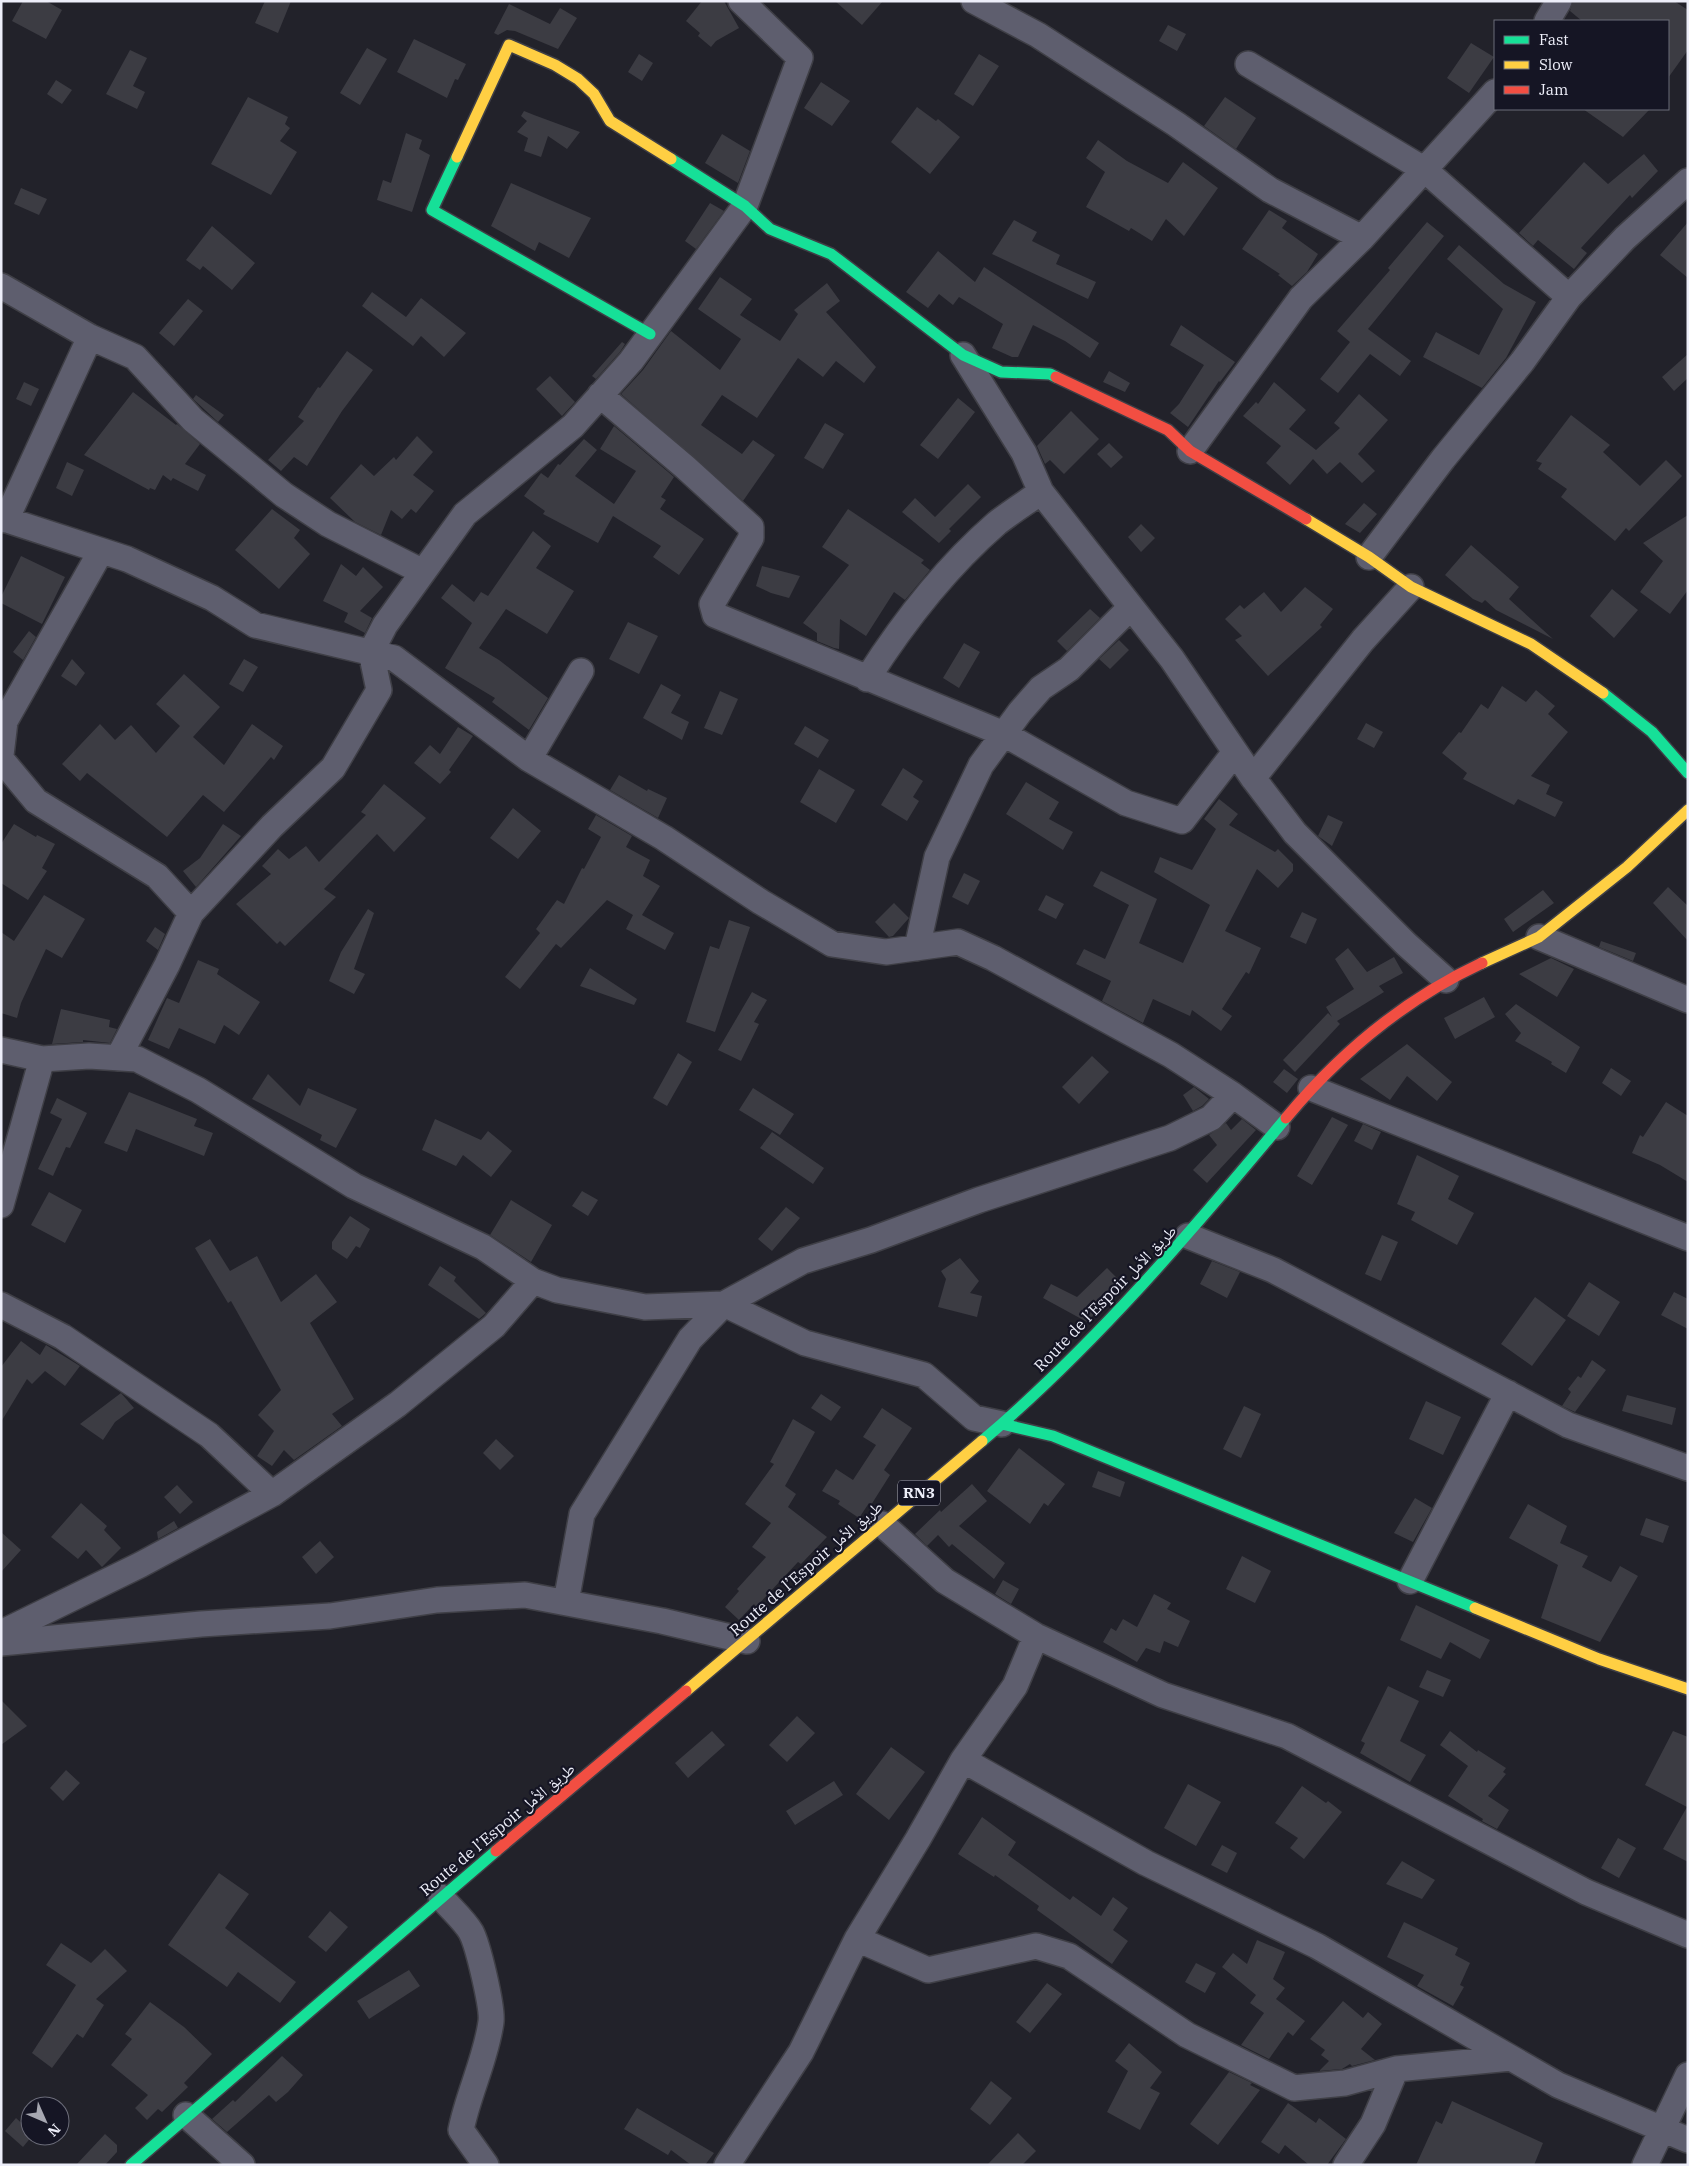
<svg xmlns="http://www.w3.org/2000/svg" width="1689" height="2166" font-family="'IBM Plex Serif','Noto Naskh Arabic',serif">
<rect width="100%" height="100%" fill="#22222a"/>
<path fill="#3c3c43" d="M23,1h23l16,9 -16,29 -34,-18z
M265,1h26l-13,32 -23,-10z
M702,1h22l15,27 -23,13 -5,6 -13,-11 2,-3 -14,-12z
M835,1h48l-21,24z
M1573,1h101l14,9v40l-20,28v-57h-86l-12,-10z
M509,4l41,20 10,-16 17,10 -19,31 -43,-18 -8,-1 -9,5 -4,-2z
M1168,25l18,9 -9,17 -18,-10z
M414,39l52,25 -8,16 -3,-1 -8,19 -50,-26z
M1471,43l23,14 -25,36 -22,-15z
M367,48l20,11 -27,46 -20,-12z
M130,50l17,8 -14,28 12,6 -8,17 -31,-15z
M639,54l14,9 -11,18 -14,-9z
M979,54l20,12 -26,40 -19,-12z
M56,80l16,10 -10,14 -15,-10z
M821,82l29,19 -18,25 -28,-18z
M248,97l40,20 -3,7 5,4 -10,13 17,11 -26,43 -60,-31z
M1225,97l31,21 -20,31 -32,-23z
M917,107l19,14 2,-2 22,18 -30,37 -39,-32z
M1583,109h67l-27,28z
M524,111l10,4 46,17 -13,17 -19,-13 -7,21 -17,-6 4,-13 -11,-6 10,-11 -6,-5z
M406,133l16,7 -3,9 11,6 -18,57 -35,-12 6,-20 8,3z
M722,134l28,17 -12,32 -33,-20z
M1098,140l29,21 41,22 15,-21 35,26 -34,48 -18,-17 -14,22 -21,-13 -2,3 -43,-24 19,-35 -19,-14z
M1644,154l14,17 -26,27 -2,-3 -49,53 6,5 -13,16 -36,-29 -5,6 -14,-13 65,-71 24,22z
M511,183l80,35 -22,40 -30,-16 -4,9 -44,-25z
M21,188l26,11 -8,16 -25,-11z
M710,203l14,8 -28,38 -11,-8z
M1269,210l18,11 -5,7 36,26 -11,18 -15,14 -14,-11 2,-1 -38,-25z
M1014,220l23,12 -5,9 28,14 -4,9 40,18 -8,17 -96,-45z
M1427,222l17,14 -76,93 43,32 -11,15 -30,-22 -32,39 -18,-14 30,-37 -13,-11 53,-61 -2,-2z
M1688,222v56l-28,-23z
M212,226l43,37 -23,27 -29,-24 -3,4 -14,-10z
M1459,245l45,39 32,18 -30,56 -24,30 -59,-31 13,-25 43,23 24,-46 -56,-50z
M938,251l37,31 9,-15 115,76 -9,15 -25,-17 -32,-16 -15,32h-6l-20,-9 11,-24 -44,-27 -6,8 -14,-11 -11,14 -22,-16z
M720,277l32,22 -12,16 40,26 18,-27 -4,-4 33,-27 13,18 -14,11 50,55 -12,16 -28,-22 -13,16 -25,-19 -41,60 -35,-23 -21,30 41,29 11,-14 22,15 -32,46 -122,-107 22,-24 28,-39 49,39 21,-31 -43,-30z
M372,292l34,25 15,-19 45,35 -22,24 -23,-21 -8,10 -51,-40z
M188,299l15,12 -29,35 -15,-13z
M1181,325l54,37 -15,20 -1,-1 -31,46 -18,-14 9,-9 25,-39 -34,-20z
M622,342l3,2 -5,8 -24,27 -4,-3z
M347,351l26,19 -31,41 -35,55 -13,-9 -13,14 -13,-11 36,-39 -6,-4 20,-30 2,1z
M1688,354v24l-14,13 -12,-14z
M1109,371l21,12 -5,9 -22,-10z
M550,376l25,26 -13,14 -26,-27z
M24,382l15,7 -8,17 -15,-7z
M1274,382l32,28 -17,19 27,21 24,-22 -6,-5 25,-29 29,26 -30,34 17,17 -13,12 -22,-21 -13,12 -14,-15 -23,26 -24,-22 15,-17 -38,-30 13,-14 2,2z
M133,392l43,33 1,-1 23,20 -15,20 21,11 -8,16 -25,-13 -2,3 -8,-6 -8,15 -5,-2 -1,2 -65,-35z
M196,395l28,20 -6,7 -25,-23z
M958,398l17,14 -37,47 -18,-14z
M1071,411l28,28 -35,35 -14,-14 -5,4 -8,-18z
M1571,415l39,30 -7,7 37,34 26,-26 16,16 -53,55 -3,-3 -11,13 -54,-44 6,-8 -29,-20 4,-6 -6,-2z
M825,423l19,11 -21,35 -19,-11z
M614,426l60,51 -13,20 5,3 -6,9 44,30 -25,36 -26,-18 8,-11 -48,-30 -15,27 -55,-29 2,-3 -21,-15 17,-23 7,5 10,-14 2,1 24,-26 13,11 -22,26 39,28 22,-33 -36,-22z
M417,436l16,16 -20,23 21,16 -18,22 -5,-4 -9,10 -11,-9 -10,25 -26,-13 -25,-24 31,-34 13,12 20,-19 2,3z
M1109,443l14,14 -12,11 -14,-14z
M67,462l17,8 -12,26 -16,-8z
M968,484l13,13 -32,32 2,2 -12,12 -37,-31 13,-14 20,19z
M1364,503l13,11 -17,19 -15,-9z
M272,509l28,21 -6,8 16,16 -31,35 -44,-39z
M848,509l76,51 -3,3 9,7 -25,30 -11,-8 -28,44 -26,-17 -1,30 -5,-1 -17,-7v-8l-14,-10 46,-58 -27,-18z
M1688,515v75l-18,24 -30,-22 23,-31 -20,-18z
M1141,524l14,14 -14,14 -13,-15z
M533,531l18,15 -15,22 38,23 -27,43 -41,-25 -27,39 20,12 49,38 -19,32 -37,-28 3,-4 -50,-30 27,-45 -31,-25 11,-14 22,18 7,-10 7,4z
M1471,545l48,42 -10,12 44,40 -57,-29 -11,-10 -3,3 -9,-4 -28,-24z
M21,556l44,21 -23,47 -41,-21v-6z
M341,564l15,12 7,-9 20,20 -23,24 12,7 -7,15 -21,-11 4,-9 -25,-12z
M762,566l38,10 -11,22 -18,-5 -15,-7z
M1305,587l28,22 -13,16 2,2 -54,49 -33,-36 7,-4 -17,-17 15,-14 4,4 20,-17 17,20z
M1612,589l26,21 -24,28 -24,-22z
M1090,609l10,9 -33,33 -10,-10z
M628,622l30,14 -19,38 -30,-15z
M29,631l7,6 -13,23 -10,-8z
M1119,640l10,10 -19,19 -11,-10z
M964,643l16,9 -21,36 -16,-10z
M72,659l13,14 -9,13 -15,-10z
M244,659l14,8 -15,25 -14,-8z
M184,674l36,33 -27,30 31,28 28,-41 31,22 -9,14 -3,-3 -47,55 -21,-17 -36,42 -80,-64 -7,8 -18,-17 38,-40 15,16 16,-15 25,28 24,-27 -24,-22z
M661,684l20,11 -10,18 18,9 -7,18 -39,-22z
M1502,686l24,16 10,-12 19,16 -7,8 20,18 -37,44 19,9 -4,9 17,8 -8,15 -37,-18 -4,6 -51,-26 4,-6 -25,-20 17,-21 2,1 20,-29 7,5z
M720,691l18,8 -16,36 -18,-7z
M1366,723l17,9 -9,16 -17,-9z
M805,726l24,14 -11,18 -24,-14z
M458,727l15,9 -24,34 2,2 -11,12 -26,-21 16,-18 10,9z
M903,768l20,13 -10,16 6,4 -12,20 -26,-16z
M819,769l36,21 -19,33 -36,-21z
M619,775l28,16 1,-2 19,9 -9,20 -48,-28z
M1026,782l33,20 -10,17 24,13 -10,18 -57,-36z
M384,784l42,34 -32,34 -17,-18 -53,55 12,8 -51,49 -5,-5 -3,3 -41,-40 35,-30 -9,-8 16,-17 11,10 17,-13 13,16 47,-47 -5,-3z
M1219,799l19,15 -9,11 46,27 3,-3 15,15v7l-15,17 -21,-19 -32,62 36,17 -12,26 -3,-2 -24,37 10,7 -11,15 -29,-21 -2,6 -37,-17 -10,24 -41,-22 9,-20 -35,-17 8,-15 21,10 24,-54 -36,-19 8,-15 56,28 -18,44 44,20 27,-58 -56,-33 6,-15 32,13 24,-41 -12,-10z
M513,808l28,23 -23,28 -28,-21z
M596,815l36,21 -6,11 24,13 -7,16 17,10 -18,29 32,18 -9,17 -39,-21 7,-14 -26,-15 -46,48 -5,-4 -36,45 -15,-12 35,-44 -4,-4 21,-29 7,4 18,-36 2,1 17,-32 -13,-8z
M1328,815l15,7 -11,24 -14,-10z
M14,824l22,13 1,-2 18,9 -13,24 5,3 -19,29 -27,-17v-39z
M223,824l18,12 -45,51 -13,-16 17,-13z
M964,873l16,8 -12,24 -16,-8z
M1668,887l20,19v35l-35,-38z
M1543,890l11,13 -41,29 -9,-13z
M44,895l41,24 -23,39 -16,-9 -25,54 -4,15 -16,-5v-81l13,9z
M1046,895l18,9 -8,15 -18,-9z
M894,903l15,15 -16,18 -4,1 -14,-15z
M368,909l6,4 -20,56 11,5 -11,20 -25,-13 12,-29z
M1302,912l15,7 -11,25 -16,-7z
M729,920l21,7 -35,105 -29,-10 24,-76 9,3z
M155,927l10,7 -7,16 -12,-9z
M1601,941l35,12 -3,8 -34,-14z
M1348,948l19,24 27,-15 9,16 -24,13 5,6 -47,29 3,3 -45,48 -12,-12 45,-47 4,4 -6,-10 28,-18 -19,-30z
M1551,958l23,11 -17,28 -38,-23z
M198,960l21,9 -2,5 43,28 -21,33 -15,-10 -9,19 -36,-16 -10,21 -21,-9 19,-42 12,5z
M590,968l47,31 -3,6 -54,-19z
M752,992l15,8 -13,22 5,2 -18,37 -23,-11z
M1484,997l11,20 -40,22 -11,-21z
M1516,1004l64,43 -14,26 -15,-9 1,-2 -37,-21 6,-8 -16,-19z
M61,1009l49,11 -1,7 8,2 -7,14 -27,-3v2l-31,2z
M1407,1044l45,38 -15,19 -30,-25 -17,24 -30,-21z
M678,1053l14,9 -25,44 -14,-8z
M1092,1056l17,16 -30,32 -17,-17z
M1611,1068l20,13 -10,15 -19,-13z
M1284,1069l14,10 -11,14 -14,-11z
M268,1074l32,32 8,-18 49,21 -21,39 -16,-8 2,-5 -70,-36z
M1194,1087l15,12 -7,7 -9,5 -10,-16z
M753,1088l41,26 -14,21 -41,-25z
M129,1092l68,27 -3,7 19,7 -9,23 -68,-27 -9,23 -23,-9z
M57,1098l30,15 -17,35 -4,-1 -13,29 -15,-7 24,-50 -12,-6z
M1666,1102l22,14v66l-28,-17 -28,-12 8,-18 3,2z
M1332,1117l16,8 -36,60 -15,-9z
M435,1119l46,21 7,-9 24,20 -21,26 -28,-22 -7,11 -34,-16z
M1242,1119l14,11 -49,53 -14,-13 24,-25 -8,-10 17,-12 5,7z
M1363,1124l18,8 -9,18 -18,-9z
M772,1132l52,36 -11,16 -53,-36z
M1417,1155l42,21 -11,23 26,14 -17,32 -46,-25 4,-8 -18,-8z
M582,1191l16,9 -10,16 -16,-10z
M49,1192l33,18 -17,33 -34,-18z
M511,1200l41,25 -21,37 -41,-27z
M786,1207l14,11 -28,33 -14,-12z
M350,1216l20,13 -10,19 -4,-2 -9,13 -15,-10v-7z
M1382,1235l16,7 -17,39 -16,-7z
M210,1239l20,32 27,-15 24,46 35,-28 21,28 -27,21 44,76 -22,15 10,12 -48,34 -10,-10 -12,16 -15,-10 17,-25 -16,-16 23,-25 -50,-89 -3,2 -33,-55z
M960,1258l19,23 -9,12 12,3 -5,21 -39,-10 8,-28 -5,-8z
M1212,1261l28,11 -13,26 -27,-14z
M440,1266l16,11 -2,4 32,32 -7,6 -51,-34z
M1107,1268l16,16 -36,38 -44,-24 8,-14 26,13z
M1589,1282l31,20 -21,34 -32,-20z
M1674,1292l14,7v30l-27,-14z
M1535,1297l31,23 -34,46 -31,-22z
M21,1341l19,14 6,-10 34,21 -15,20 -20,-15 -13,13 -5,-5 -26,43v-55z
M1592,1360l14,10 -31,42 -13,-6 9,-14 -3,-3 10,-13 3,2z
M121,1393l13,15 -19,14 -12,18 -23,-16z
M821,1394l20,13 -10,14 -20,-13z
M1627,1395l49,13 -4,17 -50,-14z
M1426,1401l35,16 -18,38 -34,-16z
M1244,1406l17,8 -20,44 -18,-9z
M882,1408l30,20 -28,42 6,5 -19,30 -2,-2 -10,15 -21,-14 2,-3 -18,-10 14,-22 17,11 23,-35 -13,-8z
M793,1419l22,13 -30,54 11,8 -8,13 39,30 -26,27 -3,-2 -42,45 -2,-3 -15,16 -14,-13 14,-16 -2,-2 29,-32 -14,-10 19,-24 -26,-19 29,-40 -4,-2z
M496,1439l18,17 -14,14 -17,-17z
M1019,1448l46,36 -17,22 -4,-3 -14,21 -43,-33z
M1098,1471l27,11 -5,15 -28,-10z
M972,1484l15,17 -28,25 46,37 -11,16 -42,-35 -3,3 -11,-12 -11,11 -12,-12 25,-24 1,2z
M177,1485l16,17 -13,12 -16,-17z
M1415,1498l17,10 -19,34 -19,-9z
M81,1503l26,23 -3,4 17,18 -19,19 -16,-17 -8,9 -27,-22z
M1528,1504l39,22 -7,17 28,13 -6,11 29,15 9,-16 18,10 -38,66 -59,-24 17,-53 -49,-27z
M1646,1518l23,8 -6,17 -23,-8z
M174,1521l4,7 -20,11 -1,-7z
M1,1532l20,18 -20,22z
M320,1541l14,16 -18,17 -14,-17z
M1242,1556l29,15 -16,32 -29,-14z
M1003,1580l16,9 -8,15 -16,-10z
M1154,1594l17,9 -4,6 23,12 -12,26 -14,-6 -4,12 -14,-5 -9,14 -34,-20 8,-14 5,3 7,-12 14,8z
M1416,1605l74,35 -10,19 -30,-17 -9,17 -41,-19z
M1427,1670l24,10 -8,17 -24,-10z
M1388,1686l31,15 -19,40 26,14 -16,27 -50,-29 5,-10 -4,-2z
M1,1700l26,26 -26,19z
M797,1716l18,17 -28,29 -18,-17z
M712,1731l13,14 -37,33 -13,-15z
M1450,1731l27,21 1,-2 28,18 -3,4 3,2 -18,22 21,14 -12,19 -15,-8 1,-2 -35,-23 20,-30 -28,-21z
M1673,1731l15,6v125l-25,-13 24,-42 -42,-22z
M891,1747l34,25 -36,48 -33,-26z
M66,1770l14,13 -17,18 -13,-13z
M834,1781l9,14 -48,30 -9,-14z
M1188,1784l33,18 -25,44 -32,-18z
M1302,1786l24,17 2,-2 14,11 -38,47 -14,-11 8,-10 -23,-15z
M982,1817l34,25 -8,13 62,45 3,-4 28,20 12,-19 15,11 -15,22 15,11 -16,23 -75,-54 2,-4 -44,-31 -1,2 -36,-23z
M1618,1838l18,10 -17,30 -18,-10z
M1222,1845l15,8 -10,20 -16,-8z
M1402,1861l33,19 -13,19 -36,-15z
M219,1873l30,21 -24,34 71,54 -16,21 -42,-31 -11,15 -59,-42z
M330,1911l18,16 -22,25 -18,-15z
M1404,1922l54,26 -3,7 15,8 -10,22 4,2 -11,19 -36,-20 7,-11 -37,-18z
M1257,1940l28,12 -12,27 12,9 -9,11 29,22 -12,15 -5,-4 -19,27 -28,-14 23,-32 -14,-10 6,-8 -34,-28 11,-14 14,11z
M61,1943l30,20 14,-14 22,22 -31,28 8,6 -21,33 -6,-4 -25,34 -20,-15 44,-68 -30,-20z
M1196,1963l20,10 -11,20 -20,-11z
M409,1970l11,16 -51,33 -12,-18z
M1047,1983l15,11 -32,39 -14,-11z
M1343,2001l20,17 5,-6 14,12 -21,25 14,11 -23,6 -2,-2 -8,5 -23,2 10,-10 -8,-6 4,-5 -15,-11z
M150,2002l34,25 28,27 -28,29 4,4 -26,25 -4,-3 -11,11 -12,-12 13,-13 -37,-30 21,-26 -7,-5z
M1129,2043l33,29 -12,16 10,5 -20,37 -33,-18 21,-41 -13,-10z
M282,2056l21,19 -15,17 -12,10 -7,-7 -42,37 -15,-13 21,-19 2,2z
M1229,2072l23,11 -2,2 10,5 -42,55 -28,-21z
M991,2081l21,17 -22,27 -20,-16z
M1452,2101l91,42 -9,22h-118l20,-44 6,3z
M1288,2103l28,20 3,-5 27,21 -19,26h-18l-24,-20 -6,9 -18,-12z
M637,2108l77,45 -9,12h-14l-20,-15 -3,5 -44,-26z
M16,2118l14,13v5h2l-9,11 -18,-16z
M1018,2133l18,18 -14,14h-35z
M105,2134l12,11v7l-12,13h-29z"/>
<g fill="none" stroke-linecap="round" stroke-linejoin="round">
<g stroke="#3f3f46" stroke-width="28">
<path id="street" d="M974,1l64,34 138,89 94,66 92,48
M1547,21l12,-20
M1248,64l177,106 144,127
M1,286l89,51 45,20 58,63 91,75 44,29 95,48
M963,355l61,98 17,39 131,167 81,119 42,55 111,111 40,36
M600,395l85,72 66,60v11l-39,66 3,11 289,119 122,69 56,18 53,-69
M1190,451l111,-153 61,-60 133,-146
M1,518l126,41 85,39 43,27 139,33 135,101 135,79 97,64 71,42 54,8 72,-10 35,16 178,97 62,40 44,32
M6,520l84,-183
M1369,557l74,-98 79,-97 47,-65 56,-59 63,-57
M867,679c37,-58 78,-111 130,-156 14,-11 30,-21 44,-31
M1,755l4,-34 96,-170
M1,759l35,42 121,75 34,37
M529,759l52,-88
M1253,778l110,-138 48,-53
M1539,937l149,63
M917,948l20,-91 44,-92 39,-53 21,-24 28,-19 62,-62
M1,1050l41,9 47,-3 48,3 61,31 156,96 129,61 50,34 24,9 88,17 79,-3 81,39 119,32 50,43 28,6
M118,1058l49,-93 24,-52 81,-87 61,-58 46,-78 -8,-38 14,-27 80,-111 108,-88 58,-65 114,-155 55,-148 -59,-57
M1311,1088l377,150
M1,1205l41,-146
M1188,1236l85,34 295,155 120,43
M1,1305l62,32 146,98 63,59
M882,1524l63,57 91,55 127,59 124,41 299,156 102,43
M1410,1581l98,-188
M566,1602l16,-88 108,-175 34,-35 79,-43 68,-21 108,-40 191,-62 41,-20 22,-23
M1,1633l139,-68 132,-71 126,-90 96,-78 39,-45
M1,1643l200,-19 129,-8 107,-16 88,-5 137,26 85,20
M963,1760l183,103 171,83 241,139 130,55
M441,1897c9,11 23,23 30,35 7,13 22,76 20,90 -5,37 -23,72 -30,108l25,35
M857,1939l71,31 108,-24 33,10 118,79 107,53 51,-5 51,-14 115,-11
M186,2115l56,50
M727,2165l74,-113 56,-113 61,-100 45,-79 52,-74 21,-50
M1346,2165l27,-41 23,-55
M1645,2165l43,-90"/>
</g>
<g stroke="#3f3f46" stroke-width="14">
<path id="fast" d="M457,157l-25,53 218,124
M671,159l74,47 25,23 61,25 132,101 38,17 49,2 6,3
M1603,693l49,39 36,41
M1002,1424l51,12 422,172
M982,1441c113,-96 209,-209 304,-323
M131,2165l365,-314"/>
</g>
<g stroke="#3f3f46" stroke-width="14">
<path id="slow" d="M457,157l52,-112 46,20 23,14 16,15 16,27 61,38
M1306,519l63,38 42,30 120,57 72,49
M1482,963l57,-26 88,-70 61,-57
M1475,1608l124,51 89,30
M686,1691l296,-250"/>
</g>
<g stroke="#3f3f46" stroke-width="14">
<path id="jam" d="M1056,377l112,53 22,21 116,68
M1286,1118c54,-65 119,-119 196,-155
M496,1851l190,-160"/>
</g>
<use href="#street" stroke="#5e5e6e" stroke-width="25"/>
<use href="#fast" stroke="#16e098" stroke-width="11"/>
<use href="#slow" stroke="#ffcf43" stroke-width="11"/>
<use href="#jam" stroke="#f24e42" stroke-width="11"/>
</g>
<g text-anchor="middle" stroke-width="4.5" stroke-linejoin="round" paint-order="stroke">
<rect fill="#151524" stroke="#acadb9" stroke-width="1" x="898" y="1480.5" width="42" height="25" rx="4"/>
<g font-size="15" font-weight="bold" fill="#edeef9">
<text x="919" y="1498">RN3</text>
</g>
<g font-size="16" fill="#edeef9" stroke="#151524">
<text transform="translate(1105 1298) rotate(-46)" y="6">Route de l’Espoir طريق الأمل</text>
<text transform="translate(806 1568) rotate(-41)" y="6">Route de l’Espoir طريق الأمل</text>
<text transform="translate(497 1829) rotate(-40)" y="6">Route de l’Espoir طريق الأمل</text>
</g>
</g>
<rect width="1689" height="2166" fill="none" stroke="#edeef9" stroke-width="5"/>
<rect x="1494" y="20" width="175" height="90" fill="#151524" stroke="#6b6c79"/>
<rect x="1504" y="36" width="25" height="8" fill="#16e098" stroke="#6b6c79"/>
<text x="1539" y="45" font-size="15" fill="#edeef9">Fast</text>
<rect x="1504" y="61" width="25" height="8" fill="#ffcf43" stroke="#6b6c79"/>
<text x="1539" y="70" font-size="15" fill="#edeef9">Slow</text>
<rect x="1504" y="86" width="25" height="8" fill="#f24e42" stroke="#6b6c79"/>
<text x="1539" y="95" font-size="15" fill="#edeef9">Jam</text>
<g transform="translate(45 2121) rotate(135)"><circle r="24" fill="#151524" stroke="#6b6c79"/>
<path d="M0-4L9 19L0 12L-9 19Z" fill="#a6a7b1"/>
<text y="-8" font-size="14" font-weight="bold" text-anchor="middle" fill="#edeef9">N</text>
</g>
</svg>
